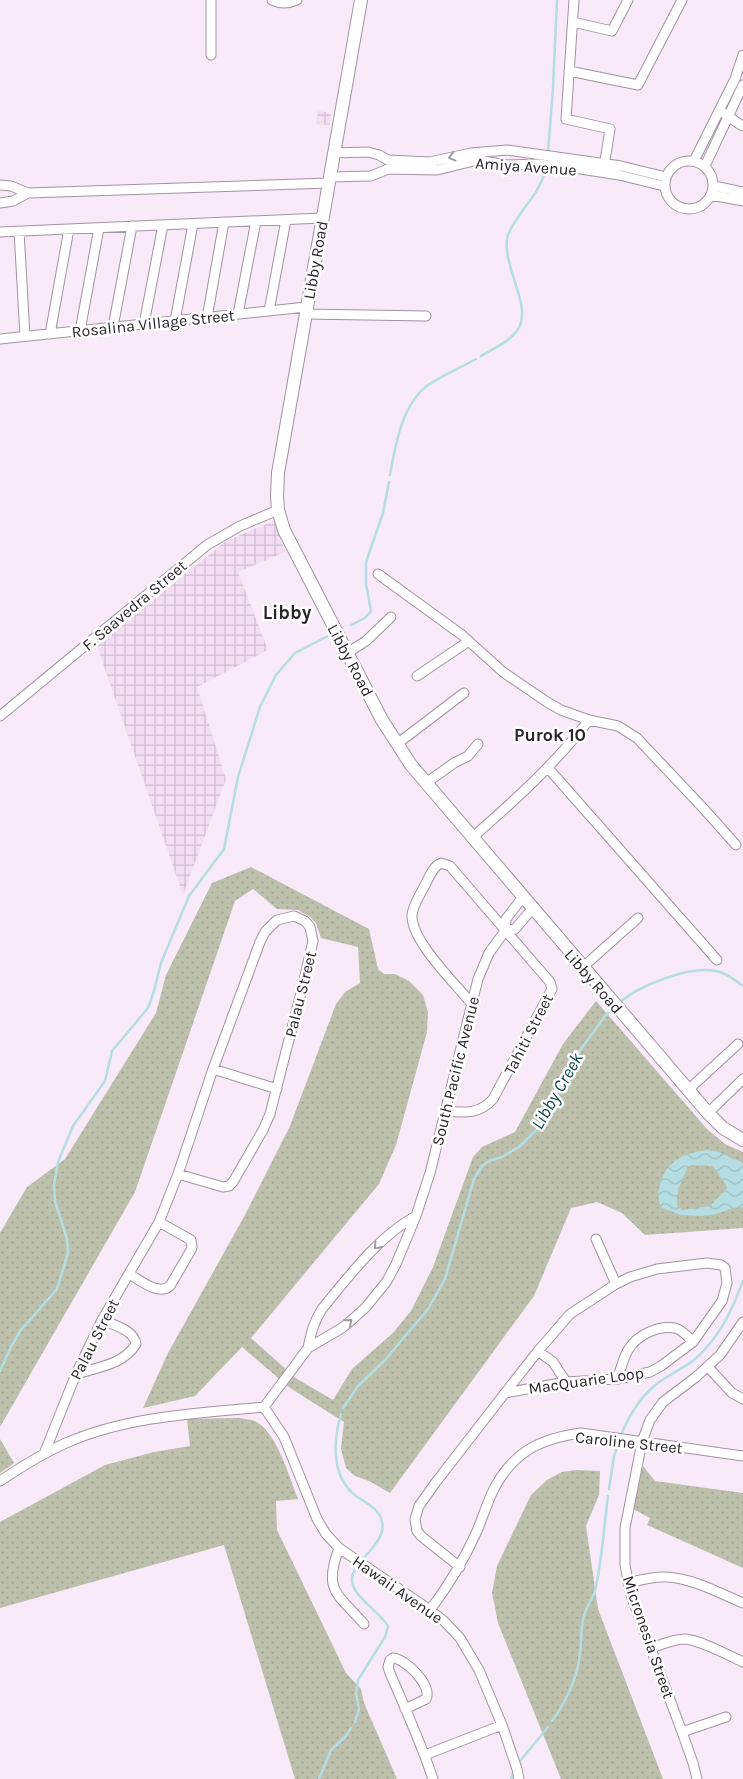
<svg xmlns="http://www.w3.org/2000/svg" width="743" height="1779" font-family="Karla,sans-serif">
<defs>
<pattern id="industrial-grid" width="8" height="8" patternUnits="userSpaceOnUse" patternTransform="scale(1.25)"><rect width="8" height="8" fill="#f2ddf2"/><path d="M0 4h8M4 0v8" fill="none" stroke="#d0bed0"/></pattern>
<pattern id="grass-dots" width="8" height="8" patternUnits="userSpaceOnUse" patternTransform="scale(1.25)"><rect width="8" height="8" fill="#bcc0ac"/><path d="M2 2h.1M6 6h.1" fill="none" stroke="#a2a594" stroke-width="1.8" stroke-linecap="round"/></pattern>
<pattern id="water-waves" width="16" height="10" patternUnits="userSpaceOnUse" patternTransform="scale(1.25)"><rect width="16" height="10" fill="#b6dee2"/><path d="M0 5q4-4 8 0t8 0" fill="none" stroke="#9cbec2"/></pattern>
</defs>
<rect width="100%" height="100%" fill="#f8eaf8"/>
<path fill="url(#industrial-grid)" d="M318,111l13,2 -1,12 -14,-1z
M274,521l11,31 -47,20 30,78 -71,37 29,92 -43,116 -86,-249 129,-105z"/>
<path fill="url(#grass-dots)" d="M251,867l118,62 9,40 6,5h11l14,7 14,14 5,17 -1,20 -31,113 -17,39 -128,154 46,41 36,21 19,-31 41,-36 18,-22 22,-44 40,-110 9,-10 33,-15 48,-88 33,-43 111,128 18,15 18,8v76l-98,7 -23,-22 -25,-11 -26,6 -37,88 -144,197 -21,-12 -14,-5 -9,-8 -5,-19 3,-27 -54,-34 -48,-41 -47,49 -52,12 25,-55 77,-138 45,-89 46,-122 9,-12 15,-9 -2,-36 -37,-9 -5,-15 -6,-6 -12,-7 -21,-1 -24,-20 -18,12 -100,291 -135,235v-194l27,-46 38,-28 91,-146 10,-38 46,-92z
M239,1418c5,1 11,1 16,3 22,11 34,56 43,78l-22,2 1,29 69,143 15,16 3,14 33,76h-102l-71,-234 -224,63v-86l105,-57 49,-13 36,-6 -3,-27z
M0,1439l14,24 -14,10z
M643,1466l12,15 88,12v75l-96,-43 3,-7 -17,-9z
M577,1470l23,1 -1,24 -13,31 12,83 65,170h-102l-63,-156 -6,-30 5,-27 34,-71 16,-15 15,-8z"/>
<path fill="url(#water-waves)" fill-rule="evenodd" d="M707,1150l12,2 24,11v44l-14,2 -12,5 -14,2 -22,-1 -19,-7c-4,-6 -4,-12 -3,-19 5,-27 23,-36 48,-39zM691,1165l22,1 13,19 1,3 -17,18 -28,4 -5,-5 1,-16 10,-22z"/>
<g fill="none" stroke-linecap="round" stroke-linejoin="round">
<path stroke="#b6dee2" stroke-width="2.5" d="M548,152l5,-64 4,-88
M481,356c11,-7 27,-13 35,-24 15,-18 -2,-47 -6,-67 -3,-10 -5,-20 -2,-30 9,-23 30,-38 37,-63
M390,475c5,-29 12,-71 38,-90 15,-10 32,-17 48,-26
M351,625l14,-7 6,-7 -5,-27v-22l17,-49 6,-31
M620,1002c20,-17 69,-36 96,-31 10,1 18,9 27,15
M0,1371l12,-26 9,-15 36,-41 11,-36 -1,-14 -12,-38 -1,-16 4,-23 15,-36 32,-45 7,-30 36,-43 6,-17 7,-28 28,-67 35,-47 14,-72 22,-70 16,-32 19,-22 33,-17
M343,1408l15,-22 27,-26 43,-51 17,-30 29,-100 8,-13 7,-5 13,-4 17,-10 17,-17 45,-81 25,-34 7,-7
M341,1414c-8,27 -10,63 15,82 10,7 24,13 26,26 5,22 -27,36 -30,56 -2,17 28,34 36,48l-3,11 -27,43 -2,13 3,16 -4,13
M621,1435c7,-17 18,-36 32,-48 12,-11 29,-17 42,-28 24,-21 37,-48 48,-78
M609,1489l5,-33 4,-12
M552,1721c13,-17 26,-45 28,-67 2,-12 0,-25 4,-38 2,-9 8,-16 11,-25 7,-30 9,-64 13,-95
M520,1761l28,-34
M319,1779l12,-29 14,-13 6,-9
M511,1779l2,-6"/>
<g stroke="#a193a1" stroke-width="11">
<path id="street" d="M272,0c8,4 16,4 25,0
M574,0l-8,119 44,10 -6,38
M573,22l39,9 16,-31
M211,55v-55
M569,71l69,14 44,-85
M723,113c8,4 13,10 20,13
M334,153l34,-1 11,3 9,5 42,2 41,-9 36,-3 114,16 45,11
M665 185a24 24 0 1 1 48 0a24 24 0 1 1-48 0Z
M694,161l41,-82 8,-24
M705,166l38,-81
M330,177l41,-1 17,-7 49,1 41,-10 28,5 32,-1 43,5 38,6 45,11
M0,185l11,1 17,7 301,-10
M714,186l29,6
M711,195l32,6
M0,203l13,-2 15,-8
M19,231l6,105
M0,232l322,-14
M269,311l17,-91
M238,314l18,-93
M305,314l121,2
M207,318l17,-96
M175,321l18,-97
M144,324l19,-99
M113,327l19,-101
M80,331l19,-103
M50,334l19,-105
M0,339l306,-32
M378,574l84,61 41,37 44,30 14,8 28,10 29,6 19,12 67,71 32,36
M347,653l19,-12 25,-24
M417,676l52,-35
M0,716l207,-171 33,-19 38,-16
M397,744l67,-51
M548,768l169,192
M426,783l28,-20 14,-7 10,-12
M473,837c41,-36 82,-73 116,-117
M505,931l10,-2 18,-21
M583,967l55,-49
M213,1069l64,20
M688,1090l50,-46
M446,1111c19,2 34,3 47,-12l59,-110 -2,-7 -100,-116 -9,-3c-9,4 -12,15 -17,24 -4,8 -11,18 -12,28 -1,26 43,68 59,88
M708,1113l35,-34
M596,1239l20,45
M129,1274c11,6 29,22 41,12l21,-36 1,-3 -1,-7 -32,-18
M308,1348c3,-15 6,-27 14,-39 26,-32 58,-74 94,-93
M538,1351l15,11 13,20
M708,1367l24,26 11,6
M76,1374c22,-7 47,-9 60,-30 -2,-14 -22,-19 -34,-24
M617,1379c4,-10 6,-20 11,-29 9,-15 30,-25 47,-22 8,2 13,9 18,14
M264,1407l20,30 33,82 9,15 13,14 91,62 14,11 16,17 19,32 23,55 15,44 2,10
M44,1454l32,-80 26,-54 57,-98 19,-48 35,-105 47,-127 5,-10 12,-12 17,-4 11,5 5,6 3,14 -11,48 -32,125 -7,16 -30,52 -4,4 -6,1 -45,-13
M0,1481c21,-14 43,-28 66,-38 61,-27 133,-30 198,-36l44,-59 34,-20 12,-10 12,-11 21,-26 9,-17 20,-48 14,-43 48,-194 11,-26 16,-22 1,-12 17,-22
M339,1548c-16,43 -2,45 25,76
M460,1567l-39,-31 -4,-5 -2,-12 4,-13 17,-24 69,-89 33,-42 32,-37 46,-30 14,-7 27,-8 50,-6 14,2 4,3 2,15 -5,18 -29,41 -32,24 -11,6 -33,7 -51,3 -61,11
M628,1583c12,-3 25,-7 38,-6 26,1 53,16 77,26
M430,1610c19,-25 34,-50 47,-79 5,-12 9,-24 14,-36 19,-41 46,-56 90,-62l162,23
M651,1648c10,-3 22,-9 34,-9 15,1 43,16 58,23
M405,1709l21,-10c7,-13 -20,-40 -33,-41l-3,2 -2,7 2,6c15,35 31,70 43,106
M682,1732l44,-15
M425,1755l77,-30
M697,1779l-4,-16 -11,-31 -51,-137 -6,-30v-37l17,-86 8,-22 13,-18 33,-25 24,-22 23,-33"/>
</g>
<g stroke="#a193a1" stroke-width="14">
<path id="secondary" d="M361,0l-83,473 -1,23 1,14 6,20 98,190 29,45 297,348 15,15 20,12"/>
</g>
<use href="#street" stroke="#fff" stroke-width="9"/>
<use href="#secondary" stroke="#fff" stroke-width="12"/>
</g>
<defs><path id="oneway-chevron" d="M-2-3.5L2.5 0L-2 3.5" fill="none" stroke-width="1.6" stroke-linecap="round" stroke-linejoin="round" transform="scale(1.25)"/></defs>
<g stroke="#9f9c9f">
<use href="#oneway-chevron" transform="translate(452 157) rotate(165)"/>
<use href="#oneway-chevron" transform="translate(377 1246) rotate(131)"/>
<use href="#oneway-chevron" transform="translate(349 1322) rotate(-39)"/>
</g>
<g text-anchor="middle" stroke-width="5" stroke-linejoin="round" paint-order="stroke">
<g font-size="16" fill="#292429" stroke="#fff">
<text transform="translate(526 166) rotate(4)" y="6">Amiya Avenue</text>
<text transform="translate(315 260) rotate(-80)" y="6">Libby Road</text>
<text transform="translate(153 323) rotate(-6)" y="6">Rosalina Village Street</text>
<text transform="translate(134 605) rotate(-40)" y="6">F. Saavedra Street</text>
<text transform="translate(351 660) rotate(62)" y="6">Libby Road</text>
<text transform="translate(594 981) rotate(49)" y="6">Libby Road</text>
<text transform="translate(300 994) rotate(-76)" y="6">Palau Street</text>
<text transform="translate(528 1034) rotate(-63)" y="6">Tahiti Street</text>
<text transform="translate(455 1071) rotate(-76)" y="6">South Pacific Avenue</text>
<text transform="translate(94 1339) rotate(-63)" y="6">Palau Street</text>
<text transform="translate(586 1380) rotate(-8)" y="6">MacQuarie Loop</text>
<text transform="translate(629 1442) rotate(6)" y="6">Caroline Street</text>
<text transform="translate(398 1589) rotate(35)" y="6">Hawaii Avenue</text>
<text transform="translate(649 1637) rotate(71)" y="6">Micronesia Street</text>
</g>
<g font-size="18" font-weight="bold" fill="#292429" stroke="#fff">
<text x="550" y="741">Purok 10</text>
</g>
<g font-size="18" font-style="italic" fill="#0b474c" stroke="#fff">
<text transform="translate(557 1091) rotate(-60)" y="6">Libby Creek</text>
</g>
<g font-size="19" font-weight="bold" fill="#292429" stroke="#fff">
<text x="287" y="619">Libby</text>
</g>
</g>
</svg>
